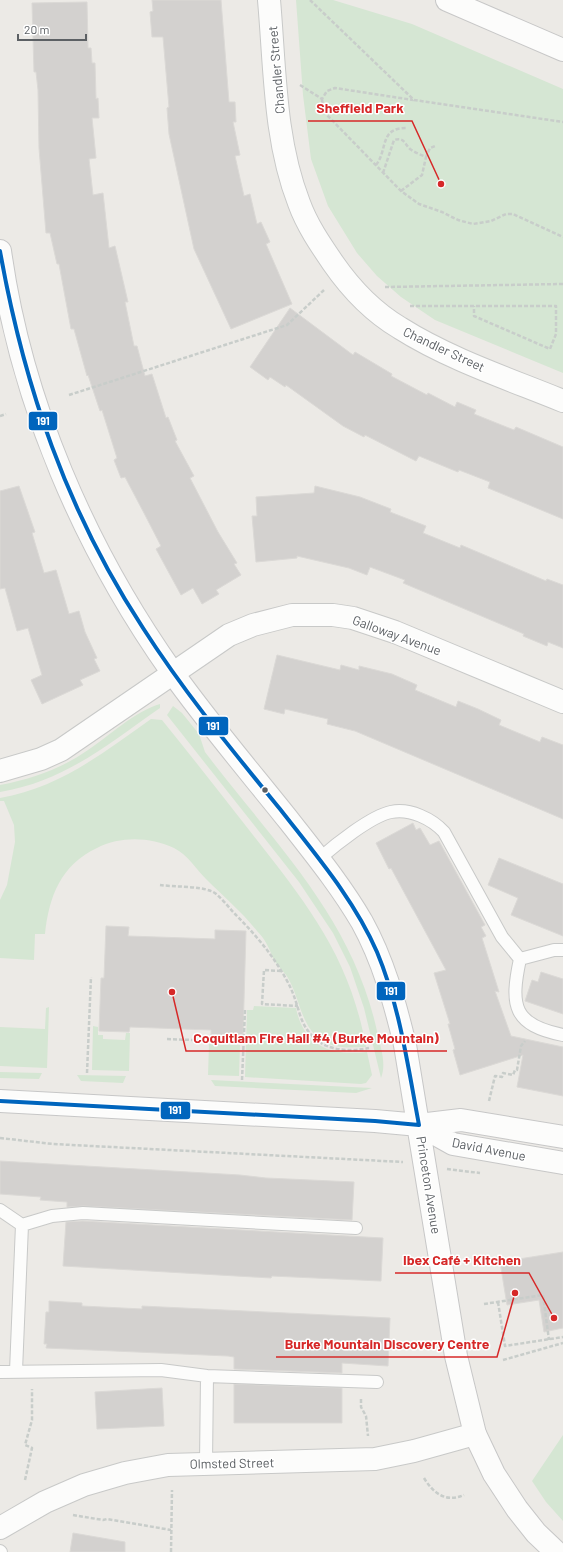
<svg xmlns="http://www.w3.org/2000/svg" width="563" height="1552" font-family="Barlow,sans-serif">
<rect width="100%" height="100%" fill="#eceae6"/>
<path fill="#d5e6d3" d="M296,0h37l79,24 151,65v284l-128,-53 -34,-23 -24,-21 -20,-23 -29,-47 -17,-47 -8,-64z
M160,704v4c-53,37 -95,73 -160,84v-7c32,-6 61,-16 88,-35 21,-14 47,-39 72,-46z
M173,706l9,7 17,21 6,18c68,90 147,164 172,279 3,15 10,32 4,47l-17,-70 -14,-41 -17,-34 -34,-51 -132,-167z
M151,719l11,1c31,38 61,77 91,115 54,69 97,122 113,212 -18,1 -37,2 -51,-12 -15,-16 -16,-38 -27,-57 -4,-7 -13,-14 -16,-22 -3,-9 -8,-18 -15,-25 -15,-19 -34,-35 -51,-52 -11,-11 -18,-24 -32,-31 -24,-11 -53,-12 -77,0 -36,17 -48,48 -52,86h-10l-1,26 -34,-2v-58l7,-15 8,-43 -1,-17 -10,-24h-4v-3c59,-10 103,-45 151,-79z
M254,1006l42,2c8,39 36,48 71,44l5,23 -6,8 -5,1 -116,-7 2,-67h6z
M49,1007l-2,61 -47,-2v-39l45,2 1,-21z
M93,1026l5,1v8h5v4l22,1 1,-7h4l-1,38 -37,-1z
M209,1044l31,1 -1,31 -31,-1z
M0,1072l42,1 -3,6 -39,-1z
M77,1075l49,1 -3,7 -42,-2z
M211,1080l161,8 -16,5 -141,-7z
M563,1435v86l-17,-19 -14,-21z"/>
<path fill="#d3d1cf" stroke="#dbd9d6" d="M152,0h69l8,102h6l1,20h-3l7,33 -5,1 9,40 6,-2 7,30 4,-2 9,20 -4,2 26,60 -61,25 -37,-80 -25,-115 -2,-26 2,-1 -6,-70h-11l-2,-25 3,-1z
M87,2l1,46h3l1,15h3l1,36 2,-1 1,20h-7l4,40 -7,1 4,36 10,-2 6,55 6,-2 13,56h-3l9,44h3l8,30 7,-2 14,44 2,-1 9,23 -2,1 19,35 -4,2 28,54 19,31 -3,1 7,11 -25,15 3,4 -17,10 -9,-16 -12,7 -25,-46 5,-3 -16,-31 -20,-38 -4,1 -7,-18 3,-2 -15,-48 -2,1 -12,-36 -1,1 -13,-47h-3l-12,-65h-2l-7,-31h-4l-7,-85 -1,-58 -2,-18h-2l-2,-69z
M290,308l63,47 2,-3 37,22 -1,2 36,19 1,-2 27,14 2,-5 19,8 -2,4 40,16 2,-3 47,20v72l-75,-31 2,-6 -31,-12 -1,2 -39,-16 -3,5 -51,-26 -1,2 -21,-11 -57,-41 -1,2 -15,-10 -2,3 -18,-13z
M19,486l16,46 -3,1 12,40 12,-3 13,44 10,-3 6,21 12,26 -3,1 6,12 -20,9 3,5 -41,19 -11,-24 11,-5 -14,-47 -11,3 -12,-43 -5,1v-98z
M315,486l45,11 31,12 -1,3 36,14 -3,7 37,15 1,-3 85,36 1,-2 16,6v63l-15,-6 -1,4 -24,-10 1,-2 -121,-51 2,-3 -35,-13 -3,8 -18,-7 -52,-12v2l-41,4 -4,-46h5l-1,-19 58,-4z
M277,655l63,15 1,-5 18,5v-4l33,8 25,11 -2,5 41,17 2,-6 20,8 23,11 -2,5 41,17 2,-5 21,8v74l-208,-88 -28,-7 1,-5 -43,-10 -1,5 -20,-5z
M413,823l3,7 4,-2 10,17 9,-4 46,84 -4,2 5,9 -4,2 17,54 -4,-1 16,45 52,11v49l-46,-9 6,-32 -63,20 -7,-25 2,-1 -7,-25h2l-16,-51 12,-3 -55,-102 -2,1 -13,-26z
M499,858l64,26v52l-52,-21 7,-17 -30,-13z
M106,926l23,1 -1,9 87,3v-9l31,1 -3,105 -32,-1v-5l-81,-3 -1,5 -30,-1 2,-53h3z
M541,972l22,7v35l-38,-13 7,-21 6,2z
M0,1161l240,14 26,3 88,4 -2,38 -269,-14 -16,1v-5l-27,-2 1,-3 -41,-3z
M83,1221l300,17 -2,43 -109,-5 -1,2 -208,-12 3,-44z
M563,1252v76l-19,4 -5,-32 -32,5 -7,-43z
M49,1301l33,2v3l60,3v-3l248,12 -2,48 -46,-3v10l-108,-4v-12l-6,-1 -182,-8 1,-4h-3l2,-32h3z
M234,1384l108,4v35h-108z
M162,1388l2,38 -67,3 -2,-37z
M73,1533l52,9v10h-55z"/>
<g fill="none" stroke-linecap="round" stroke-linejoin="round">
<g stroke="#c8c9c8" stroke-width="14">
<path id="lane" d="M319,859c16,-14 52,-43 72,-47 19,-4 41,7 53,20l58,105 18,22c-10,47 -7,66 43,76
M520,959l34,-9h9
M0,1210l22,15
M22,1225l30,-9 31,-3 273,15
M16,1371l6,-146
M0,1372l161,-2 46,6 170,6
M206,1463l1,-87
M0,1551l1,1"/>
</g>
<g stroke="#c8c9c8" stroke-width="24">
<path id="street" d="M269,0c6,67 5,139 30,203 8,22 21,41 34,60 18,26 40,49 67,65 49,31 109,51 163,73
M0,771l41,-12 20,-9 168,-115 24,-10 39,-10h41l20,3 42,14 168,70
M0,1528l45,-26 39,-17 41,-12 43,-8 207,-6 39,-8 61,-17"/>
</g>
<g stroke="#c7c7c7" stroke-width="24">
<path id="secondary" d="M447,0l116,50
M0,251c21,151 85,298 172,421 37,52 79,101 118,150 25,32 51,64 72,100 21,38 33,81 43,123l51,311 19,78 19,40 23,35 19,24 20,19
M0,1101l375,20 44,4 42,-5 102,17
M419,1125l34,19 110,19"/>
</g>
<path stroke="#c8cdca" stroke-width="2.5" stroke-dasharray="4 2" stroke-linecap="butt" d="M310,0l104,100 149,22
M300,85l22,14 5,-8 8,-3 78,12
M322,99l1,9 2,5 76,78 18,13 23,8 16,8 15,4 18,-3 15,-7h7l50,23
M376,165c12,-15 3,-37 30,-37
M383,173l11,-33c10,-3 10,3 16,9 4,3 11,6 16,8l4,-9 5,-2
M401,191l21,-16 4,-18
M385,287l178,-3
M410,306h146v28l-6,15 -76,-33v-10
M69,395l218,-70 37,-35
M0,416l6,-2
M160,885c15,2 38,1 51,6 7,2 19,18 24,23 19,19 38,41 51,65 7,12 10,23 14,36 11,33 39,39 69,33
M281,971l-17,-1 -2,34 36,2
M167,1039l76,3
M87,1073l4,-96
M242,1080l3,-70
M489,1101l6,-25 7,1 1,-4 10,2 2,-5h2l4,-24 4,-5
M0,1138l53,6 350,18
M447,1169l33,4
M498,1302l7,44 58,-9
M484,1304l59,-9 6,45
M503,1360l60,-17
M361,1399v8l5,9 2,20
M424,1478c9,15 22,25 40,17
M25,1480l7,-32 -7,-3 7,-25v-31
M73,1515l30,5 4,-1 64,11
M171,1552l1,-62"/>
<use href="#lane" stroke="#fcfcfb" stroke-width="12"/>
<use href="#street" stroke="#fcfcfb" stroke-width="22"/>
<use href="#secondary" stroke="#fcfcfb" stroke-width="22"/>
<g stroke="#fff" stroke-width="7">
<path id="bus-1" d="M0,251c24,135 67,261 143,377 41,64 89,122 137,181 35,45 74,90 97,143 23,55 31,115 42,173l-44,-4 -375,-20"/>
</g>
<use href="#bus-1" stroke="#0065bd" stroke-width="4"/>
</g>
<circle fill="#5c6064" stroke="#fff" stroke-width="1.5" cx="265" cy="790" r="3.5"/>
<g text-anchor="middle" stroke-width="3" stroke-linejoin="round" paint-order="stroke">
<g font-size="13" fill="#5c6064" stroke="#fff">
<text transform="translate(276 70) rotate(-95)" y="5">Chandler Street</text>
<text transform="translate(444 349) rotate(25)" y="5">Chandler Street</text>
<text transform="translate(397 635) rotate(20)" y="5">Galloway Avenue</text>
<text transform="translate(489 1149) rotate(11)" y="5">David Avenue</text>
<text transform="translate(429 1185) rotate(81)" y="5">Princeton Avenue</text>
<text transform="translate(232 1463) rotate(-1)" y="5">Olmsted Street</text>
</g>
</g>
<path fill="none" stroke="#d62828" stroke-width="1.5" d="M441 184L412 121H308M172 992L186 1051H447M554 1318L529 1273H395M515 1293L497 1357H276"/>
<g fill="#d62828" stroke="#fff" stroke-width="1.5">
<circle cx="441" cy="184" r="4"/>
<circle cx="172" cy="992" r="4"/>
<circle cx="554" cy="1318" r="4"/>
<circle cx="515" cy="1293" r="4"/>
</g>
<g font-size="14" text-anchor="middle" font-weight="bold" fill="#d62828" stroke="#fff" stroke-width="3" stroke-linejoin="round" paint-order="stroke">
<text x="360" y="113">Sheffield Park</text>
<text x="316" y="1043">Coquitlam Fire Hall #4 (Burke Mountain)</text>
<text x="462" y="1265">Ibex Café + Kitchen</text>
<text x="387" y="1349">Burke Mountain Discovery Centre</text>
</g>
<g stroke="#fff" stroke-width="1.5">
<rect x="28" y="411" width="30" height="20" rx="4" fill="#0065bd"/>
<rect x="198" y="716" width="31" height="20" rx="4" fill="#0065bd"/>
<rect x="376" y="981" width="30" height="20" rx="4" fill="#0065bd"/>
<rect x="160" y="1101" width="31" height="19" rx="4" fill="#0065bd"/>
</g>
<g font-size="11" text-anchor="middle" font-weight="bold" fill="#fff">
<text x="43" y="425">191</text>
<text x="213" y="730">191</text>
<text x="391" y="995">191</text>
<text x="175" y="1114">191</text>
</g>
<path d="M18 34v6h68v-6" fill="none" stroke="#5c6064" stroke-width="2"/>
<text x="24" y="34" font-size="12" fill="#5c6064" stroke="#ffffff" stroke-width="3" paint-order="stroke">20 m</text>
</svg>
